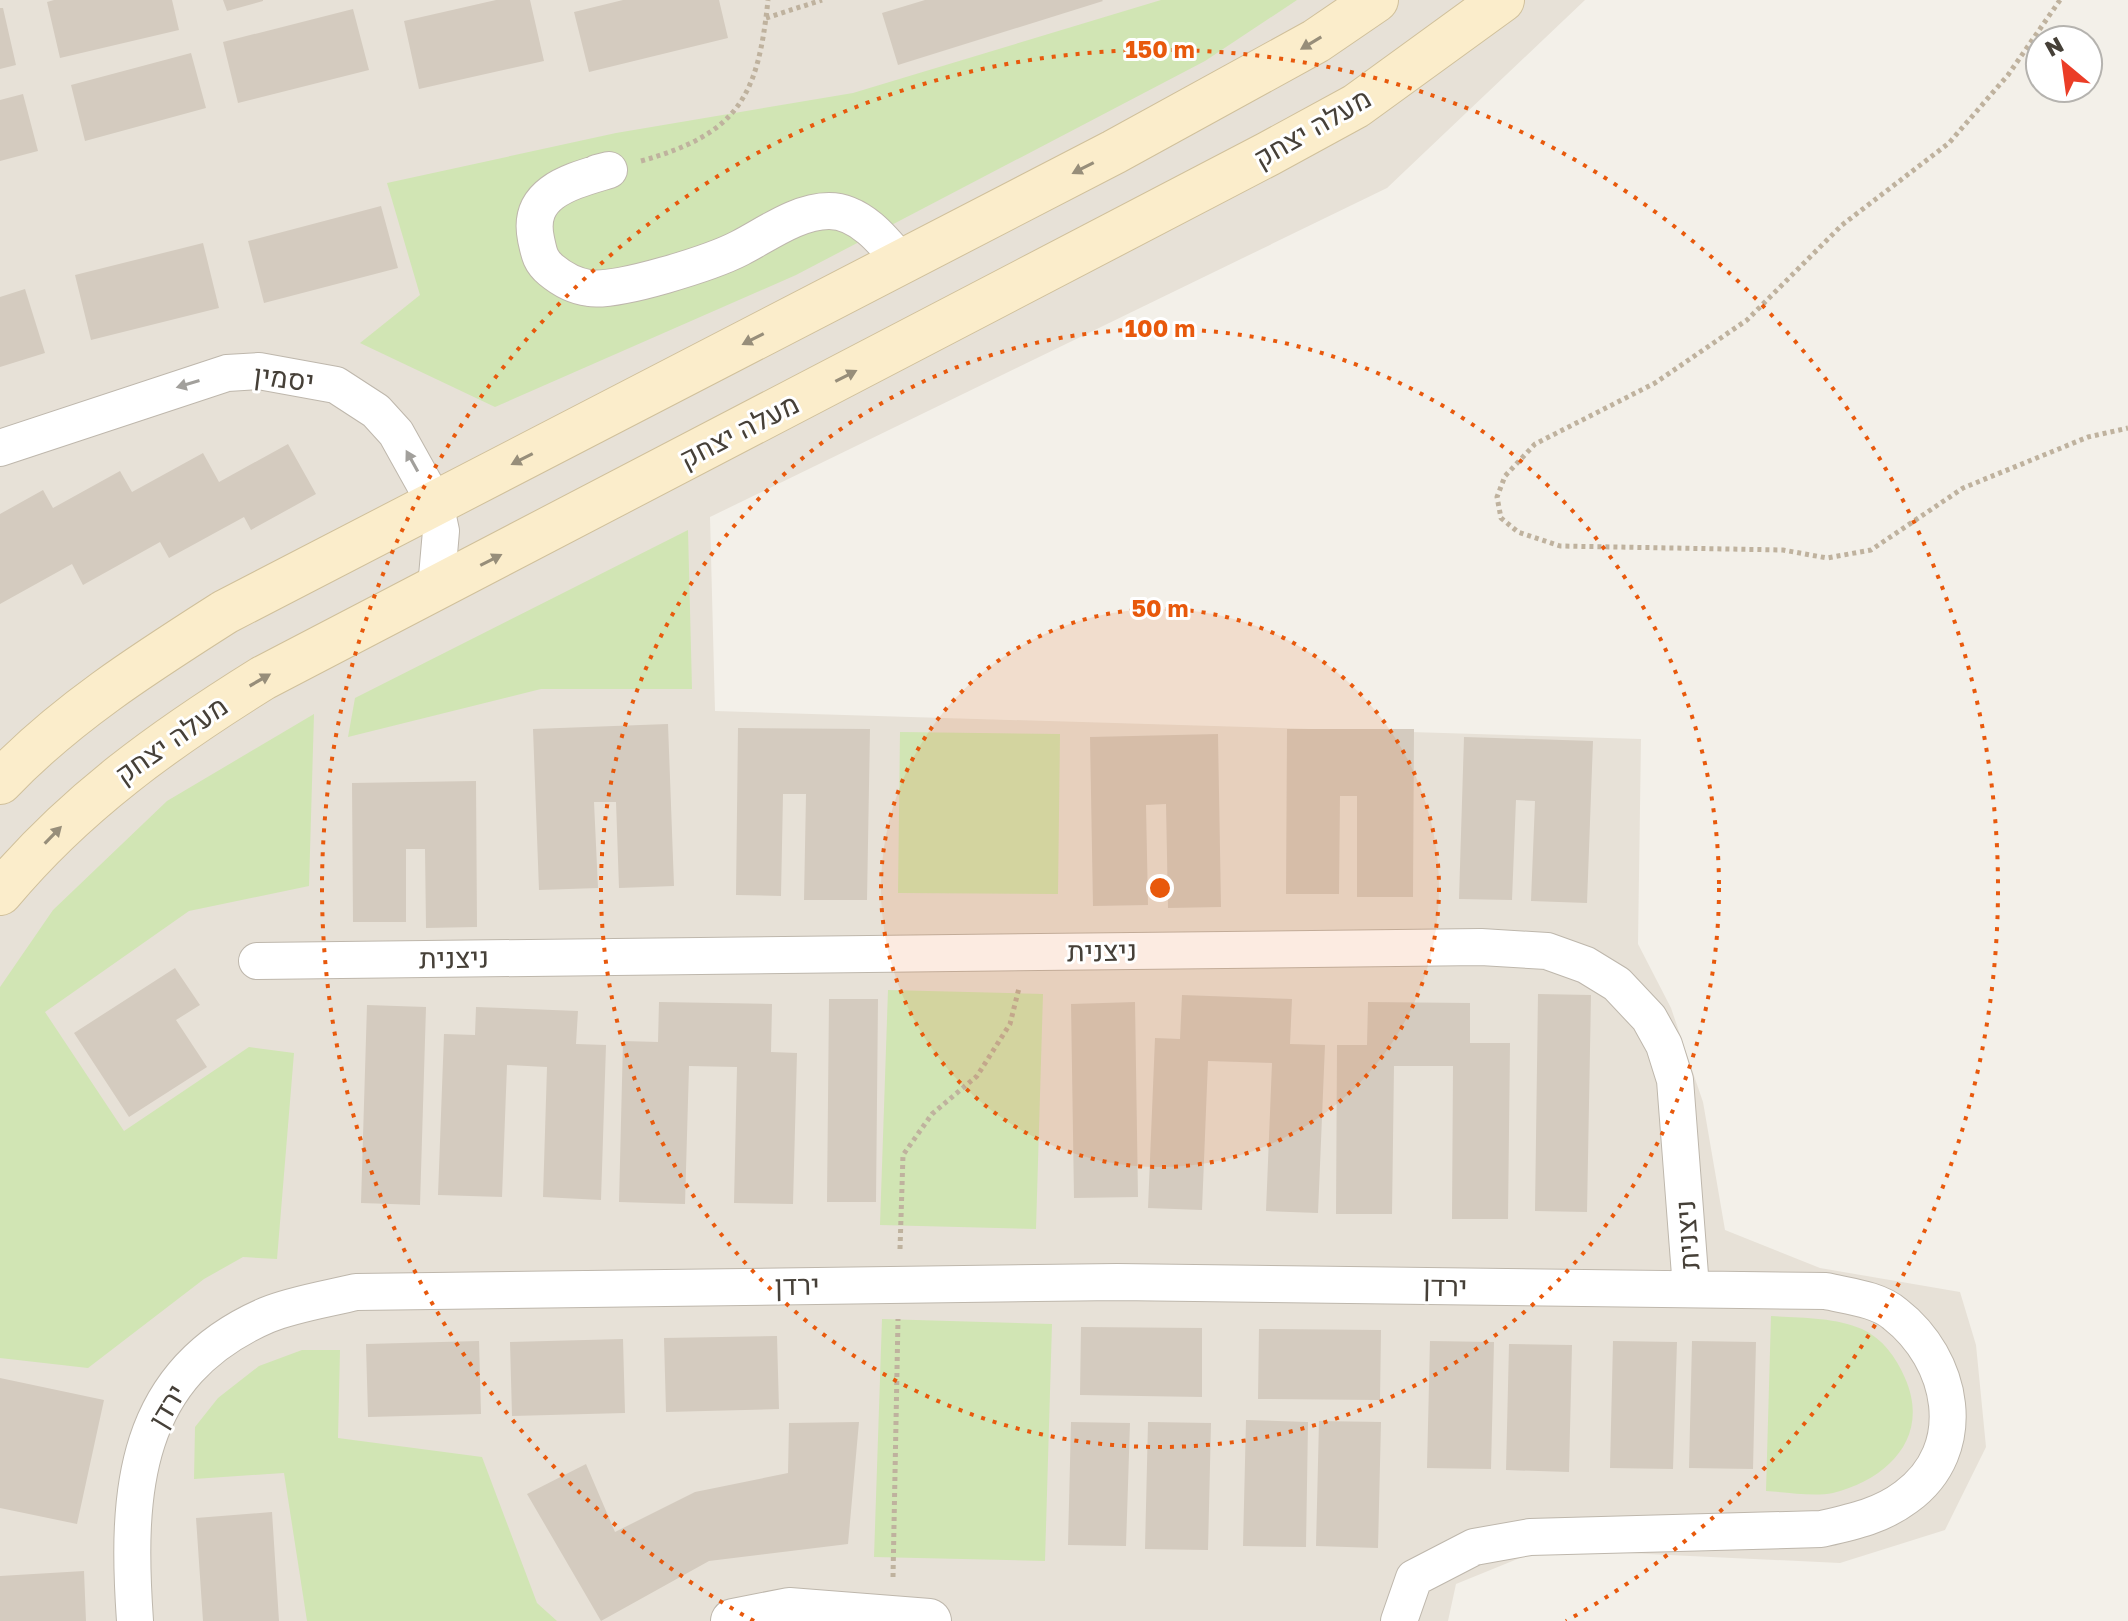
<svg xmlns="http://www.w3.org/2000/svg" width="2128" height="1621" font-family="'Golos Text',Heebo,sans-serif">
<rect width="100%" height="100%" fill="#f3f0e9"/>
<path fill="#e7e1d7" d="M0,0h1585l-198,188 -677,329 5,194 926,28 -3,205 33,64 32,94 22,128 95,38 140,24 16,53 10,102 -41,83 -105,33 -298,-14 -86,35 -8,37h-1448z"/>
<path fill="#d1e5b4" d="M1161,0h136l-92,61 -409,214 -301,132 -135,-64 60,-48 -33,-112 229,-50 237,-40z
M688,530l4,159h-151l-193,48 7,-39z
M314,714l-5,172 -120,25 -144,101 79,119 125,-84 45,6 -17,206 -34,-2 -39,22 -116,89 -88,-10v-371l53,-77 114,-109z
M900,732l160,2 -2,160 -160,-1z
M888,990l155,4 -7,235 -156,-4z
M1771,1316c29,2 64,1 91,13 21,10 34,28 43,49 26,59 -17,101 -72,115 -20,4 -47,-1 -67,-2z
M882,1319l170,5 -7,237 -171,-4z
M302,1350h38l-2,88 144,19 55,146 20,18h-250l-23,-148 -90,6 1,-52 23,-29 41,-32z"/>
<path fill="#d4cbbf" d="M54,0h118l7,30 -119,28 -13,-56z
M223,0h40v1l-36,10z
M496,0h34l14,61 -125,28 -15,-68z
M623,0h96l9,38 -139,34 -15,-60z
M925,0h177l1,1 -205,64 -16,-52z
M0,8h3l13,57 -16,4z
M353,9l16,61 -131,33 -15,-61z
M191,53l15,55 -121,33 -14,-56z
M23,94l15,57 -38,10v-61z
M381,206l17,62 -134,35 -16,-62z
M203,243l16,65 -128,32 -16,-65z
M25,289l20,64 -45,14v-70z
M288,444l28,50 -65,36 -7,-13 -75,41 -9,-16 -77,43 -11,-21 -72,40v-90l43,-24 10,18 67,-37 12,21 71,-39 16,29z
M668,724l6,162 -55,2 -3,-86h-22l4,86 -59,2 -6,-161z
M738,728l132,1 -3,171h-63l2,-106h-23l-2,102 -45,-1z
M1287,729h127l-1,168h-56v-101h-17l-1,98h-53z
M1218,734l3,173 -53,1 -2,-104 -20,1 2,100 -55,1 -3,-169z
M1464,737l129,4 -6,162 -56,-2 4,-100 -19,-1 -4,100 -53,-1z
M476,781l1,146 -51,1 -1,-79h-19v73h-53l-1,-139z
M175,968l25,37 -24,15 31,47 -78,50 -55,-84z
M1538,994l53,1 -4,217 -52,-1z
M1182,995l110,4 -2,45 35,1 -7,168 -52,-2 6,-148 -64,-2 -6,149 -54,-2 7,-170 25,1z
M829,999h49l-2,203h-49z
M659,1002l113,2 -1,48 26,1 -4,151 -59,-1 3,-136 -48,-1 -4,138 -66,-2 4,-161 35,1z
M1135,1002l3,195 -64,1 -3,-194z
M1368,1002l102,1v40h40l-2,176h-56l1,-153h-59l-2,148h-56l1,-169h30z
M367,1005l59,2 -6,198 -59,-2z
M476,1007l102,4 -2,33 30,1 -5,155 -58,-3 4,-130 -40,-2 -5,132 -64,-2 6,-161 31,1z
M1081,1327l121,1v69l-122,-2z
M1259,1329l122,1 -1,70 -122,-1z
M777,1336l2,73 -113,3 -2,-74z
M623,1339l2,74 -113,3 -2,-74z
M479,1341l2,73 -113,3 -2,-73z
M1430,1341l64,1 -3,127 -64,-1z
M1613,1341l64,1 -4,127 -63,-1z
M1692,1341l64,1 -3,127 -64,-1z
M1509,1344l63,1 -3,127 -63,-2z
M0,1378l104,22 -27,124 -77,-16z
M1246,1420l62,2 -2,125 -63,-1z
M1319,1421l62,1 -3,126 -62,-2z
M859,1422l-11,122 -139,17 -108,60 -74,-127 59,-30 29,68 80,-40 93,-19 1,-50z
M1071,1422l59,1 -4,123 -58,-1z
M1148,1422l63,1 -3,127 -63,-1z
M272,1512l7,109h-76l-7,-103z
M84,1571l2,50h-86v-45z"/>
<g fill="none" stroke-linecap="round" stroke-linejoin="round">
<g stroke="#beb7ac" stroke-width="38">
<path id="minor" d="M597,173l12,-3c-36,11 -83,21 -73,69 3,14 4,22 15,31 12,10 23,16 38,18 28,5 124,-26 151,-40 27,-14 58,-37 89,-37 31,0 55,30 72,51
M0,448l227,-75 32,-2 77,14 40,26 20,22 39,70 6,28 -5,57
M257,961l1224,-14 66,4 39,14 31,19 32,34 15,27 11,35 16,208
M135,1621c-9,-128 -3,-248 132,-306 27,-11 60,-16 89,-23l761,-10 709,9c21,5 52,8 69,23 58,45 77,135 11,183 -25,19 -54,25 -85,32l-291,8 -56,10 -60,31 -15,43"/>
</g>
<g stroke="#beb7ac" stroke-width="46">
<path id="tertiary" d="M733,1621l56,-11 140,11"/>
</g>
<g stroke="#d0c09b" stroke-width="46">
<path id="secondary" d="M0,782c66,-69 145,-119 225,-170l889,-460 202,-111 60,-41
M0,893c75,-90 165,-154 263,-215l1005,-524 88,-48 146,-106"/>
</g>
<path stroke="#bfb29e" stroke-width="5" stroke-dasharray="4 4" stroke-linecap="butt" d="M2060,0l-52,75 -59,68 -107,82 -95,95 -92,63 -120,61 -30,32 -8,21 4,21 17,14 42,14 223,4 44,8 44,-8 92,-62 125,-51 40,-9
M766,18l56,-18
M641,161c97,-27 117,-64 127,-161
M900,1249l3,-94 29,-41 45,-38 33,-52 9,-36
M893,1577l5,-258"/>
<use href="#minor" stroke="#fff" stroke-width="36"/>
<use href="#tertiary" stroke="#fff" stroke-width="44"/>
<use href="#secondary" stroke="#fbedcb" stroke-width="44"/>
</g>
<defs><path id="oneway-solid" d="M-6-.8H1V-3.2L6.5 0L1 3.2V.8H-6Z" transform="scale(2)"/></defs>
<g fill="#978e7a">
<use href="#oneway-solid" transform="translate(1311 43) rotate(149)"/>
<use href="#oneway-solid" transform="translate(1083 168) rotate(153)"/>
<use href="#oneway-solid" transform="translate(753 339) rotate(153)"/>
<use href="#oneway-solid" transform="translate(846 376) rotate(-27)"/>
<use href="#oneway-solid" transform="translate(522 459) rotate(153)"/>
<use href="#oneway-solid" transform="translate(491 560) rotate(-27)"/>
<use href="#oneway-solid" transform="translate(260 680) rotate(-30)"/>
<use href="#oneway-solid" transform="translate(53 835) rotate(-46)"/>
</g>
<g fill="#a2a09c">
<use href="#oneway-solid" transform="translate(188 384) rotate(163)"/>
<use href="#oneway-solid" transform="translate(412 461) rotate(-119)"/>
</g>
<circle cx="1160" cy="888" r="279" fill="#e8590c" fill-opacity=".12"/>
<g fill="none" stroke="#e8590c" stroke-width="4" stroke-dasharray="4 8">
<circle cx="1160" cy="888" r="279"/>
<circle cx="1160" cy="888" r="559"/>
<path d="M754 1621A838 838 0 1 1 1566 1621"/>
</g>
<g text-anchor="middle" stroke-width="6" stroke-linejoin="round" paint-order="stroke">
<g font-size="28" fill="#464038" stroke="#fff">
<text transform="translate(1312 128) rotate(-30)" y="10">מעלה יצחק</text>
<text transform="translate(284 378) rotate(7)" y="10">יסמין</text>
<text transform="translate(739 431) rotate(-27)" y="10">מעלה יצחק</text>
<text transform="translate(171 740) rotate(-35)" y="10">מעלה יצחק</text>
<text transform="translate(1102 951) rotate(-1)" y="10">ניצנית</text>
<text transform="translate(454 958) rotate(-1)" y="10">ניצנית</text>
<text transform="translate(1687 1235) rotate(-94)" y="10">ניצנית</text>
<text transform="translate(797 1285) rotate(-1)" y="10">ירדן</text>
<text transform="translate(1445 1286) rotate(1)" y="10">ירדן</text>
<text transform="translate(167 1406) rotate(-59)" y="10">ירדן</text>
</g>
</g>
<circle cx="1160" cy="888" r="12" fill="#e8590c" stroke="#fff" stroke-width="4"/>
<g font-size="24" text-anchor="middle" font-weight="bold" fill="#e8590c" stroke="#fff" stroke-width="6" stroke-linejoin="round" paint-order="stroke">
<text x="1160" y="58">150 m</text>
<text x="1160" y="337">100 m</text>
<text x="1160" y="617">50 m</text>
</g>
<g transform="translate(2064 64) rotate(331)"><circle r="38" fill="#ffffff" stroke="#b5b3af" stroke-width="2"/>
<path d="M0-6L14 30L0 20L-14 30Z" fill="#eb3d27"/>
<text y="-12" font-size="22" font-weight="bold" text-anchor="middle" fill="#464038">N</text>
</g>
</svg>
